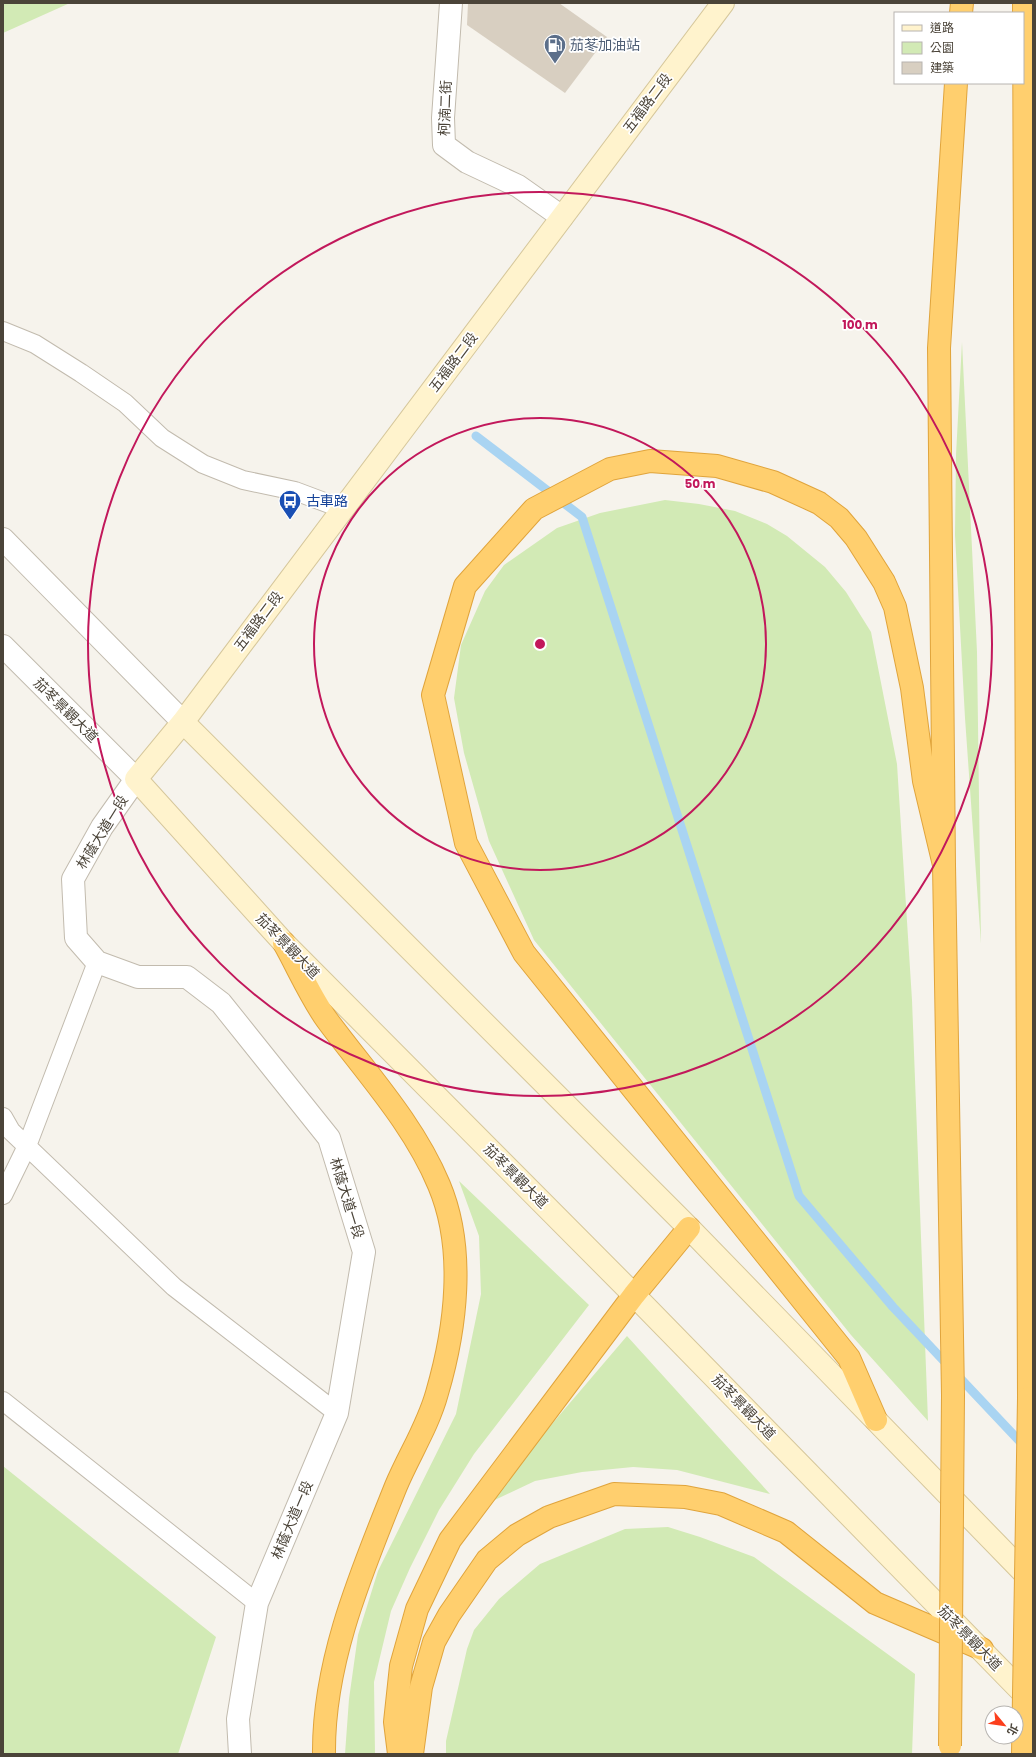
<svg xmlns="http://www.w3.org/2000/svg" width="1036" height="1757" font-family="Poppins,'Noto Sans TC',sans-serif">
<rect width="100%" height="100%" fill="#f6f3ec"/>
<path fill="#d2eab5" d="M3,3h67l-67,30z
M962,342l15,310 4,292 -16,-226 -10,-183 1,-80z
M665,500l34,4 36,7 32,13 20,12 38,31 21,25 25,40 26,132 15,236 16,421 -77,-86 -317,-395 -45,-99 -25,-88 -10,-55 7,-53 24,-54 19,-26 53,-37 43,-15z
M459,1181l130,124 -115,149 -35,56 -29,58 -19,43 -17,71 1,72h-30l4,-55 9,-64 20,-64 78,-157 25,-120 -2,-58z
M627,1336l143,158 -93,-24 -44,-3 -51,5 -47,9 -53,25z
M3,1466l213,171 -38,117h-175z
M668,1527l32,10 54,20 161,117 -3,80h-466v-13l21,-92 7,-19 25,-31 41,-35 85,-35z"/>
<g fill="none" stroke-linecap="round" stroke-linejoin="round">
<path stroke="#a9d4f2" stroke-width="9" d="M476,436l106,81 217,679 94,111 133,141"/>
</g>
<path fill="#d8cfc1" d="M468,3h91l48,34 -42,56 -98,-68z"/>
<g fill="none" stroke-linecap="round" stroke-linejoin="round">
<g stroke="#c2bbae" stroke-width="20">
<path id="service" d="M3,331l32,13 46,29 44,30 37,35 41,26 40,16 52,11 48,18
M3,1117l8,14 163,156 163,126
M3,1195l24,-49 70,-184
M3,1401l254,202"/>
</g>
<g stroke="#c2bbae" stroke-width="24">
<path id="minor" d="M451,3l-8,115 1,27 23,17 51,24 44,31
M136,779l-34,48 -29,52 3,59 21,24 41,15h49l34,26 108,135 35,114 -27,161 -80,190 -19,116 2,35"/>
</g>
<g stroke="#c2bbae" stroke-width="24">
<path id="tertiary" d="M3,539l180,183
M3,646l133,133"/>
</g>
<g stroke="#d6c79b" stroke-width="24">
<path id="secondary" d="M723,3l-540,719 -47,57 148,164 350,352 399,408
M183,722l506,506 344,354"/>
</g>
<g stroke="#e0a43c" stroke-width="24">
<path id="motorway" d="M1024,3l5,1395
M961,13l1,-10
M284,943c14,25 27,55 43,77 40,54 86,103 112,165 27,64 17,143 -2,208 -9,33 -28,62 -41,93 -34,85 -73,175 -72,268
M953,1395l-9,-530 -5,-517 17,-265
M876,1420l-27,-62 -325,-405 -58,-110 -33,-148 32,-109 69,-77 76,-40 40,-8 67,5 56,16 46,21 20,15 17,20 28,44 11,25 17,81 12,93 20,84
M399,1754l-4,-32 6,-56 16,-57 33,-69 184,-245 55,-67
M412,1754l9,-67 13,-45 15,-27 38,-55 30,-25 32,-18 65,-23 71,3 36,7 65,28 89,71 107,46"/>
</g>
<use href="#service" stroke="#fff" stroke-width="18"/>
<use href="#minor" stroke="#fff" stroke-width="22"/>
<use href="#tertiary" stroke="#fff" stroke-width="22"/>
<use href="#secondary" stroke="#fff3cd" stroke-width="22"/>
<use href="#motorway" stroke="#ffcf6e" stroke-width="22"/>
<g stroke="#e0a43c" stroke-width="24" stroke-linecap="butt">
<path id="motorway-bridge" d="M950,1746l3,-351
M1023,1754l6,-356"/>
</g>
<use href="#motorway-bridge" stroke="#ffcf6e" stroke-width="22"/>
</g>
<g fill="none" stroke="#c2185b" stroke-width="2">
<circle cx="540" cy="644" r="226"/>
<circle cx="540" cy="644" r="452"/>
</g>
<defs>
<g id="fuel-pin" transform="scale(1.15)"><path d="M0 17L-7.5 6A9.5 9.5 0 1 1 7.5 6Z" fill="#5c6f8a" stroke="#fff"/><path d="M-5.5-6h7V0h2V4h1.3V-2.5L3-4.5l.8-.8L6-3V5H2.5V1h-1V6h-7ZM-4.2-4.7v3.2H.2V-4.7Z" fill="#fff"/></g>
<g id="bus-pin" transform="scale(1.15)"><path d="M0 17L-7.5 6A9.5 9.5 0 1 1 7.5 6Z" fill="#1a4fb4" stroke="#fff"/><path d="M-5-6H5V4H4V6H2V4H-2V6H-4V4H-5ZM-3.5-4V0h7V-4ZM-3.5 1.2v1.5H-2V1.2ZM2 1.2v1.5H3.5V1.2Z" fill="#fff"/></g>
</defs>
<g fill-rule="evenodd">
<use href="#fuel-pin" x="555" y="45"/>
<use href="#bus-pin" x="290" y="501"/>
</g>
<g text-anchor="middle" stroke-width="3.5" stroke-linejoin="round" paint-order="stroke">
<g font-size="14" fill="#4e5e75" stroke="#fff" text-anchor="start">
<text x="570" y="50">茄苳加油站</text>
</g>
<g font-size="14" fill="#4b4439" stroke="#fff">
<text transform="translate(647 103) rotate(-53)" y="5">五福路二段</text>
<text transform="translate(445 108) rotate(-88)" y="5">柯湳二街</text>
<text transform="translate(453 362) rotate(-53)" y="5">五福路二段</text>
<text transform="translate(258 621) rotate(-53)" y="5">五福路二段</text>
<text transform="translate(66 710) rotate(45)" y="5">茄苳景觀大道</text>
<text transform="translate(102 832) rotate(-58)" y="5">林蔭大道一段</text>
<text transform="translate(288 946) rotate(46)" y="5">茄苳景觀大道</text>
<text transform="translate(516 1176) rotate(45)" y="5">茄苳景觀大道</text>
<text transform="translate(347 1198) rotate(73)" y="5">林蔭大道一段</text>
<text transform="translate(744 1407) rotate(46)" y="5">茄苳景觀大道</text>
<text transform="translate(292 1520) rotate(-67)" y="5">林蔭大道一段</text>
<text transform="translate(970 1638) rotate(46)" y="5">茄苳景觀大道</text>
</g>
<g font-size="14" fill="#164399" stroke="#fff" text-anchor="start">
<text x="306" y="506">古車路</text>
</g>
</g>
<circle cx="540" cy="644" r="6" fill="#c2185b" stroke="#fff" stroke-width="2"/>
<g font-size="12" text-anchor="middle" font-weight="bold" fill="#c2185b" stroke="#fff" stroke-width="3.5" stroke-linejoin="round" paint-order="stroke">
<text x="860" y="329">100 m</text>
<text x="700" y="488">50 m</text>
</g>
<rect width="1036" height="1757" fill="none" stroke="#4b4439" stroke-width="8"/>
<rect x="894" y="12" width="130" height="72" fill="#ffffff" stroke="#b7b4b0"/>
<rect x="902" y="25" width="20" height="6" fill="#fff3cd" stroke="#b7b4b0"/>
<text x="930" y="32" font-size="12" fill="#4b4439">道路</text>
<rect x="902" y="42" width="20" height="12" fill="#d2eab5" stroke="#b7b4b0"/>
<text x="930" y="52" font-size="12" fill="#4b4439">公園</text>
<rect x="902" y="62" width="20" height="12" fill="#d8cfc1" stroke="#b7b4b0"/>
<text x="930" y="72" font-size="12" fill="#4b4439">建築</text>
<g transform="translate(1004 1725) rotate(119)"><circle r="19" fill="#ffffff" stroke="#b7b4b0"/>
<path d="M0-3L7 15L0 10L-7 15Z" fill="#fc3f1d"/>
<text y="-6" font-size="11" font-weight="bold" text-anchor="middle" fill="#4b4439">北</text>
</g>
</svg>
